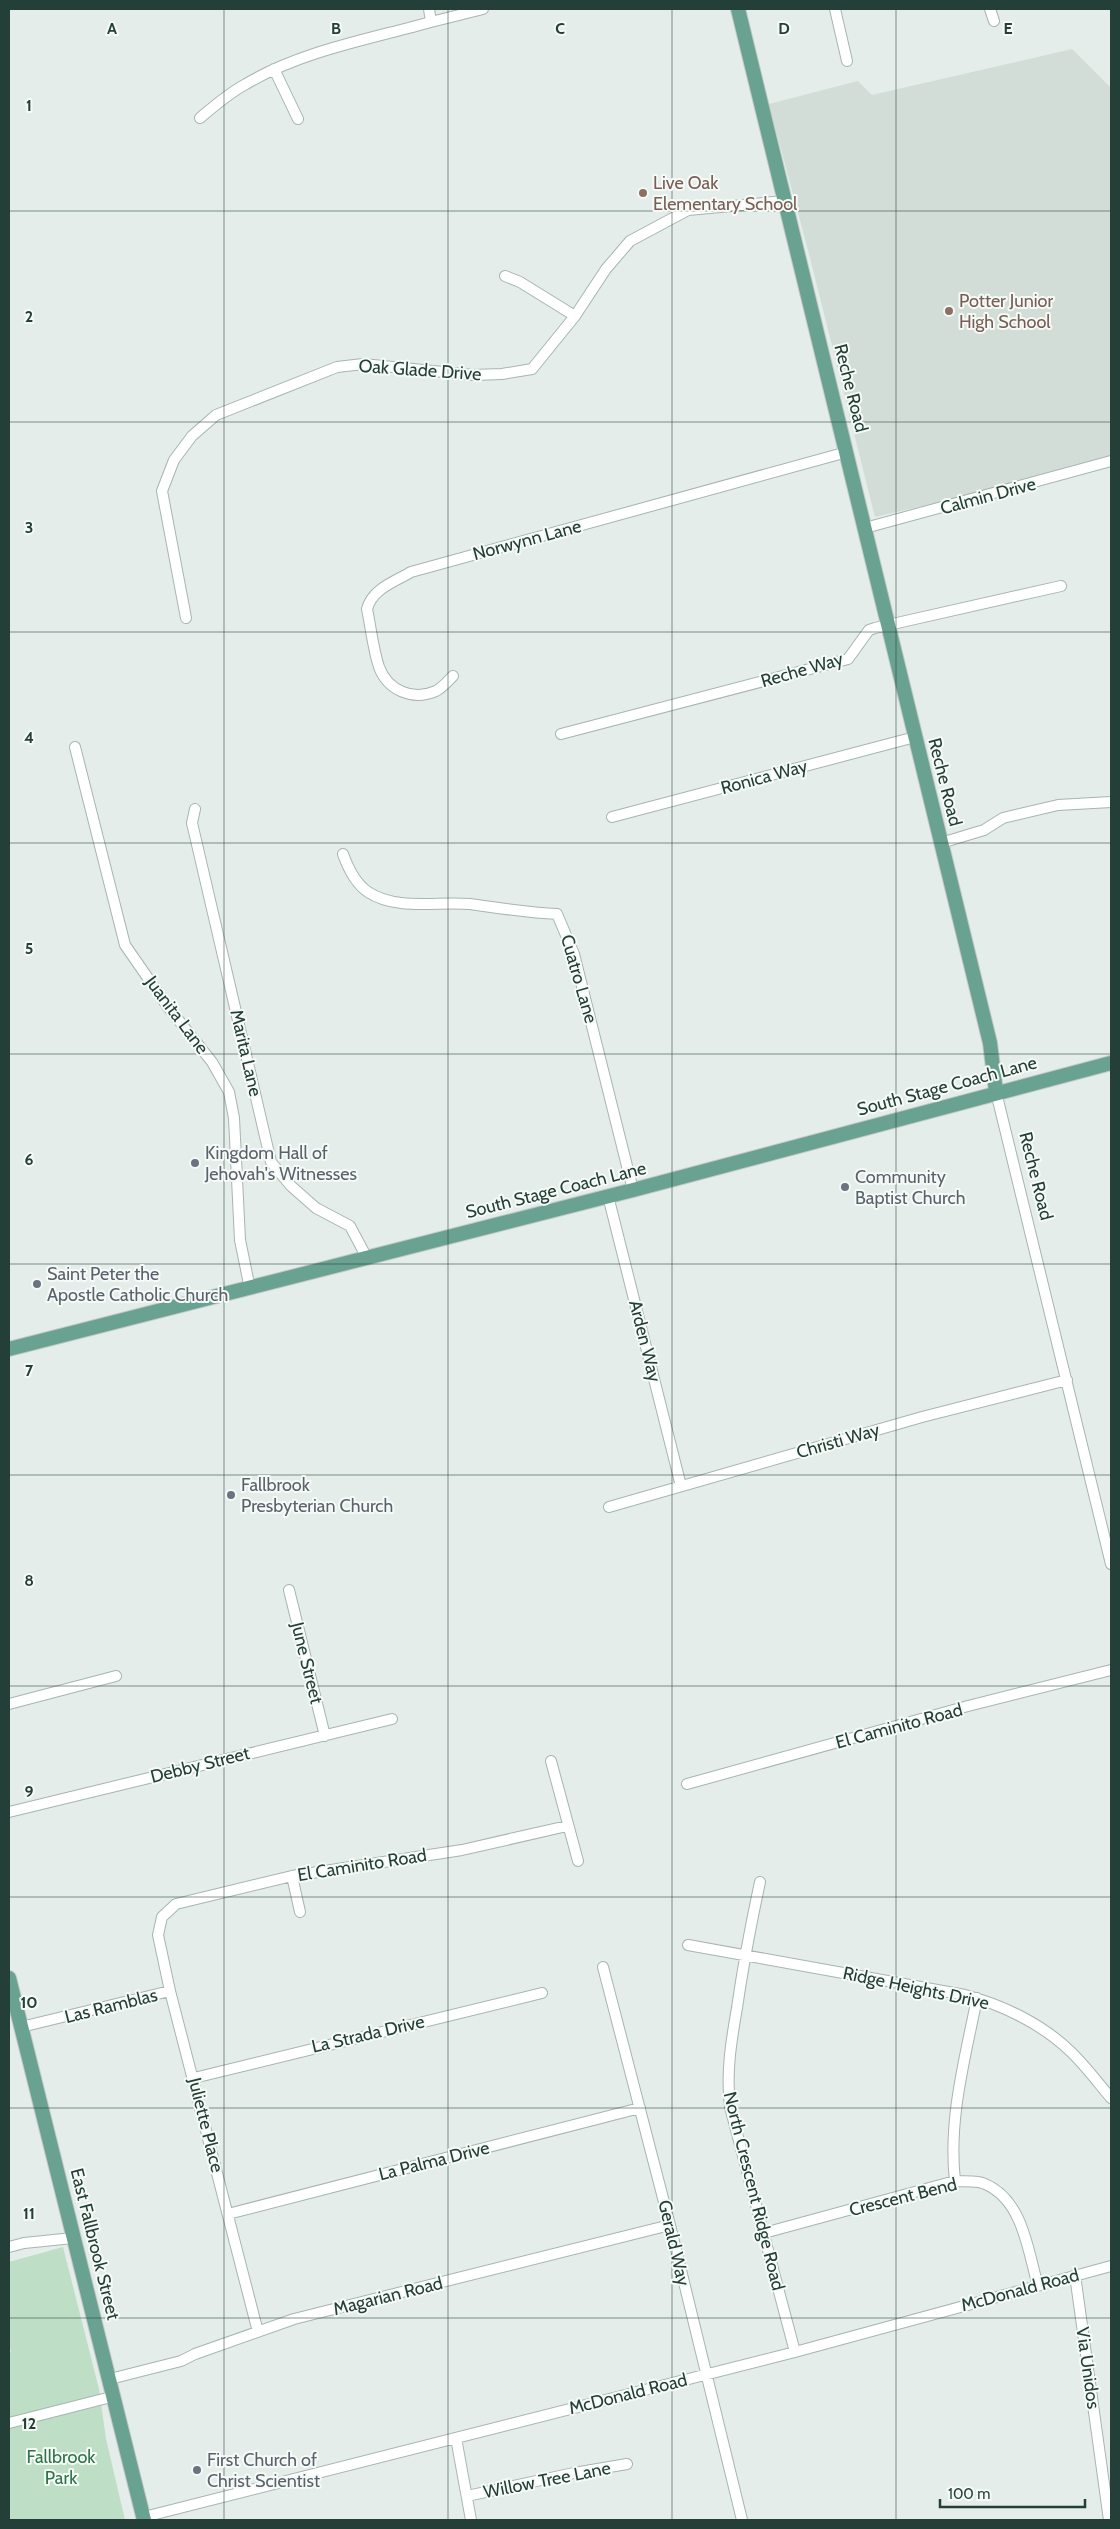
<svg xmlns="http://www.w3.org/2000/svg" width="1120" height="2529" font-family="Cabin,sans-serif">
<rect width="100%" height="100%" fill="#e4ede9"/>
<path fill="#d2ddd8" d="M1072,49l39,39v368l-137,38 -99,23 -66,-263 -40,-150 89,-23 14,14z"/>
<path fill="#bedec5" d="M63,2247l36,142 7,50 19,81h-116v-167l2,-1 -2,-10v-80z"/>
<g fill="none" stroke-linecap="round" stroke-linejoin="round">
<g stroke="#a7b5b0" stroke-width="12">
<path id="minor" d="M429,9l2,13 52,-13
M835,9l12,52
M990,9l4,12
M274,69l24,50
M200,118c14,-12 29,-25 46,-34 55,-33 124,-45 185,-62
M505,276l15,6 55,34
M865,528l246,-67
M186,618l-24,-127 12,-31 18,-24 24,-21 121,-48 26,-3 110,11 29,-1 30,-5 43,-53 31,-47 24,-28 58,-31 97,-9
M453,676c-5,5 -11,12 -17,15 -23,10 -48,0 -57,-24 -6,-18 -8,-39 -12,-58 5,-20 27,-27 44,-37l436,-120
M561,734l287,-75 21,-29 6,-2 186,-42
M75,747l50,198 43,62 44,55 17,30 5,26 6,122 10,49
M195,809l-3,14 79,339 20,24 25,22 34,18 17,32
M612,817l303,-80
M941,843l43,-13 19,-12 55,-13 53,-3
M343,854c5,14 13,30 25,38 29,19 69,9 102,12 29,4 58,9 87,10l17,40 59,236
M996,1092l115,472
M608,1196l73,290
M609,1507l313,-90 145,-37
M289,1590l36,146
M9,1704l107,-28
M551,1761l27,100
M687,1784l281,-78 143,-36
M9,1812l383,-93
M292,1876l8,36
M760,1882c-9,42 -17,84 -23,126 -6,34 -11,65 -7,99l65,245
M688,1945l277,50c38,10 77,29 105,56 15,14 28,32 41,47
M603,1967l67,258 72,295
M21,2027l149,-36
M194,2078l348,-85
M955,2181c-7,-62 10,-122 22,-183
M228,2214l412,-106
M764,2233l191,-52c8,1 22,-1 30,3 38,16 43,67 53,102
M9,2247l15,-4 49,-5
M1075,2275l34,245
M258,2332l-88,-341 -12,-56 4,-18 14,-13 116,-28 170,-26 105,-24
M110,2379l71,-18 14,-7 99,-35 376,-94
M9,2423l106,-27
M456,2438l15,82
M467,2496l107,-23 53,-9
M144,2517l651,-165 316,-86"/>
</g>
<g stroke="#c2c9c7" stroke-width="16">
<path id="major" d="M738,9l252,1034 6,49
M9,1349l624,-159 478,-127
M9,1978l135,542"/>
</g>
<use href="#minor" stroke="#fff" stroke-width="10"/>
<use href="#major" stroke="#6aa292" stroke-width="14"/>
</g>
<path fill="none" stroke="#243f37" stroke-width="1" stroke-opacity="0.55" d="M224,9v2511M448,9v2511M672,9v2511M896,9v2511M9,211h1102M9,422h1102M9,632h1102M9,843h1102M9,1054h1102M9,1264h1102M9,1475h1102M9,1686h1102M9,1897h1102M9,2108h1102M9,2318h1102"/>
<g fill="#8d6e63" stroke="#f5faf7" stroke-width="2">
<circle cx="643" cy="193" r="5"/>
<circle cx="949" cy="311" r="5"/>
</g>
<g fill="#6b7280" stroke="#f5faf7" stroke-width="2">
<circle cx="195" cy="1163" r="5"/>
<circle cx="845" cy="1187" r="5"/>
<circle cx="37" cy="1284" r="5"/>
<circle cx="231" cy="1495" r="5"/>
<circle cx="197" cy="2470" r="5"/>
</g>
<g text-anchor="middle" stroke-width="4" stroke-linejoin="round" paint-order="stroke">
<g font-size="18" fill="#785e54" stroke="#f5faf7" text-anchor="start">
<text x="653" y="189">Live Oak<tspan x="653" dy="21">Elementary School</tspan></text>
<text x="959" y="307">Potter Junior<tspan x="959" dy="21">High School</tspan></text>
</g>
<g font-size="18" fill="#243f37" stroke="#f5faf7">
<text transform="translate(420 370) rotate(4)" y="6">Oak Glade Drive</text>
<text transform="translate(851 388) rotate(76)" y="6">Reche Road</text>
<text transform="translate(988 496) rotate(-15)" y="6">Calmin Drive</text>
<text transform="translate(527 540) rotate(-15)" y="6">Norwynn Lane</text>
<text transform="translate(802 670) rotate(-16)" y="6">Reche Way</text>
<text transform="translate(764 777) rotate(-15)" y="6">Ronica Way</text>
<text transform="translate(945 782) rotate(76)" y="6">Reche Road</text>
<text transform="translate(579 979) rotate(74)" y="6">Cuatro Lane</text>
<text transform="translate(177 1015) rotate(53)" y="6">Juanita Lane</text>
<text transform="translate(246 1053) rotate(77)" y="6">Marita Lane</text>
<text transform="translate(947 1086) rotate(-15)" y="6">South Stage Coach Lane</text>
<text transform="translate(1036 1176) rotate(76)" y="6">Reche Road</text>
<text transform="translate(556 1190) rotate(-14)" y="6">South Stage Coach Lane</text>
<text transform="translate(645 1341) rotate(76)" y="6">Arden Way</text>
<text transform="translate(838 1441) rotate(-16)" y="6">Christi Way</text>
<text transform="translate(307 1663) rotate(76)" y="6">June Street</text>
<text transform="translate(899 1726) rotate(-15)" y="6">El Caminito Road</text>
<text transform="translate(200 1765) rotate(-14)" y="6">Debby Street</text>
<text transform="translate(362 1865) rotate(-9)" y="6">El Caminito Road</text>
<text transform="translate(916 1988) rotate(12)" y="6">Ridge Heights Drive</text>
<text transform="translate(111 2006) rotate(-14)" y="6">Las Ramblas</text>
<text transform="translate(368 2034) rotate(-13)" y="6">La Strada Drive</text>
<text transform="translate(206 2125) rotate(76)" y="6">Juliette Place</text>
<text transform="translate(434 2161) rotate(-14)" y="6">La Palma Drive</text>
<text transform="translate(754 2191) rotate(76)" y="6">North Crescent Ridge Road</text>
<text transform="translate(903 2197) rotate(-14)" y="6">Crescent Bend</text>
<text transform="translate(674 2243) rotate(77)" y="6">Gerald Way</text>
<text transform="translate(95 2244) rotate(76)" y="6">East Fallbrook Street</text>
<text transform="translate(1020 2290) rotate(-15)" y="6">McDonald Road</text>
<text transform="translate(388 2296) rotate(-14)" y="6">Magarian Road</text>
<text transform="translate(1088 2368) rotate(82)" y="6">Via Unidos</text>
<text transform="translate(628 2394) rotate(-14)" y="6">McDonald Road</text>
<text transform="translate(547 2480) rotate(-11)" y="6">Willow Tree Lane</text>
</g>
<g font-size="18" fill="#5b616d" stroke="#f5faf7" text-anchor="start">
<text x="205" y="1159">Kingdom Hall of<tspan x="205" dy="21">Jehovah's Witnesses</tspan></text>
<text x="855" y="1183">Community<tspan x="855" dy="21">Baptist Church</tspan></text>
<text x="47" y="1280">Saint Peter the<tspan x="47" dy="21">Apostle Catholic Church</tspan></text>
<text x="241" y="1491">Fallbrook<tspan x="241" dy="21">Presbyterian Church</tspan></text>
<text x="207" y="2466">First Church of<tspan x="207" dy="21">Christ Scientist</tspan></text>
</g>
<g font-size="18" fill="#2e7548" stroke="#f5faf7">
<text x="61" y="2463">Fallbrook<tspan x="61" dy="21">Park</tspan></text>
</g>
</g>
<g font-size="16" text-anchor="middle" font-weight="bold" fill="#243f37" stroke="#f5faf7" stroke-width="4" stroke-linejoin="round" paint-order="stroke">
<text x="112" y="34">A</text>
<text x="336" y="34">B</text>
<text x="560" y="34">C</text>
<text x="784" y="34">D</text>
<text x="1008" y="34">E</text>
<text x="29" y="111">1</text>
<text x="29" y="322">2</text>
<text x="29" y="533">3</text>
<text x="29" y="743">4</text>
<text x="29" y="954">5</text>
<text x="29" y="1165">6</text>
<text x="29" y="1376">7</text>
<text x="29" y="1586">8</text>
<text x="29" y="1797">9</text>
<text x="29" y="2008">10</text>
<text x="29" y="2219">11</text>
<text x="29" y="2429">12</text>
</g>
<rect width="1120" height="2529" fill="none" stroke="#243f37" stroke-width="20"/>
<path d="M940 2499v8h145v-8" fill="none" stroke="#243f37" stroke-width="2.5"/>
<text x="948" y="2499" font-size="15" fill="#243f37" stroke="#f5faf7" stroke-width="4" paint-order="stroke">100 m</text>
</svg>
